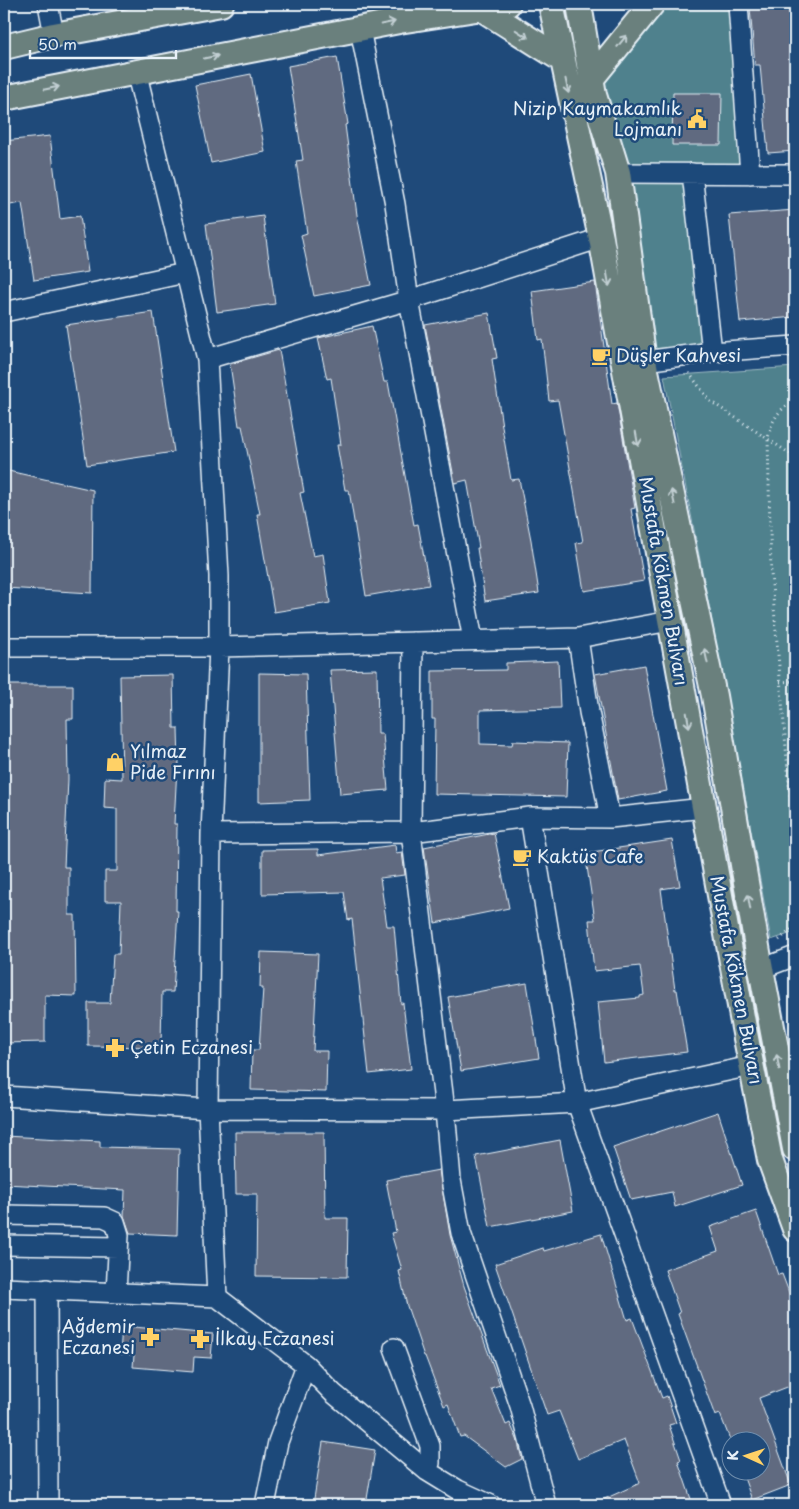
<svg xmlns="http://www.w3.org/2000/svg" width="799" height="1509" font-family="'Playpen Sans',sans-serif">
<rect width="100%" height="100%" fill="#1f4a7a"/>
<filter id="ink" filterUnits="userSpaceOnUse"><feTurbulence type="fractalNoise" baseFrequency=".02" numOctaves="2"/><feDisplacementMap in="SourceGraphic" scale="10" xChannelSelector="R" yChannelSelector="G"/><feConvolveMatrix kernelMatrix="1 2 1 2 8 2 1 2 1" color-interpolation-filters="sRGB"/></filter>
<g filter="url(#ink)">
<path fill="#4f818d" stroke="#9cb9c2" d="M652,4h86l12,170 -57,-1 19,179 -68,9 -50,-266z
M795,367v565l-24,8 -45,-247 -62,-317z"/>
<path fill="#606b80" stroke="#e8f1f8" d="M792,5l3,34v112l-27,2 -8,-88h-5l-5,-57z
M337,57l11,67 -3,1 12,90 14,70 -57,11 -13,-61 6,-2 -11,-72 7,-1 -15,-94z
M251,74l14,78 -54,11 -16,-78z
M673,93h49l-1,52h-49z
M50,136l10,83 20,-3 8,56 -54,8 -12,-77 -18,3v-65z
M795,210v107l-55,5 -11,-107z
M263,216l12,88 -58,8 -11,-88z
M595,282l17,122 5,-1 18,105 -4,1 13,72 -60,10 -8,-48 7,-1 -25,-142 -9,1 -7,-62 -4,1 -6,-49z
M153,312l21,140 -87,13 -21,-140z
M489,313l8,45 -5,1 11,74 8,47 8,-1 12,61 8,53 -54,8 -8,-53h2l-12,-68 -12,3 -30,-158z
M372,326l12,56h4l26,143 4,-1 11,61 -63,11 -17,-106h-4l-8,-45h4l-10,-67 -4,1 -9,-41z
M279,350l25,142 -4,1 13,63 10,-2 7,49 -56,9 -17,-98h3l-18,-88h-3l-9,-62z
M4,470l89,20 -1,103 -88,-5z
M558,661l2,47 -80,2v34l32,1 1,-4 55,2 -2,54 -132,-3 1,-75h-3v-48l74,-1v-7z
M644,665l23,126 -49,9 -23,-126z
M377,669l1,65h5l5,56 -48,4 -10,-124z
M259,673l47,1 4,126 -51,2z
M173,675l1,53h4l1,39h-2l-3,57h3l-1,87h2l-5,81h-11l-1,55 -73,-1v-43h22l3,-49h6l2,-53h-16v-30h12v-62l-13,-1 1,-30 17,1 -2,-103z
M4,685h69v34h-6l1,60 -4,88h5v48h6l1,81 -31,-1v47l-41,1 3,-95h-3l2,-87h-2z
M494,833l15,75 -74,15 -11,-76z
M672,840l8,46 -19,3 14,101h2l10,62 -83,10 -6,-60 42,-4v-2l4,-1 -4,-29 -46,5 -5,-51h6l-10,-67z
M395,845l1,8 6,-1 3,23 -25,3 7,48h7l7,78 2,-1 8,66 -42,5 -17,-155 -4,1 -4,-28 -82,2v-44l56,-1v6z
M261,952l57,2 -5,97h14l-1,41 -75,-2 1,-40h7l4,-62h-3z
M527,983l12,75 -78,13 -13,-74z
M718,1112l24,73 -67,22 -3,-15 -41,8 -18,-53z
M235,1132h89l1,86h23l-1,59 -91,-1 1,-82h-21z
M4,1136l96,5v6l79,2 -2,86 -47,-2 -6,-17 1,-26 -121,-6z
M560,1140l13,71 -83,16 -14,-71z
M439,1170l11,65 14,51 36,99 -9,3 15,37 4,-2 7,16 5,20 -16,8 -42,-31 -4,1 -12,-33 -4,2 -19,-50h-1l-17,-50 -8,-35 3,-1 -11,-37 5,-1 -10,-52z
M756,1211l22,64 4,-1 13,34v76l-36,14 32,87 -39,15 -10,-28h20v-30h-31l-11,-28 -5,2 -37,-102 2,-1 -15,-43 53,-19 -8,-24z
M601,1234l26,86 5,-2 30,80 5,-2 9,27 -7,2 12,35 -3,1 15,44h-102l49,-22 -16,-43 -46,19 -19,-48 -12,4 -52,-151 48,-16 1,3z
M122,1326l91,8 -2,24 -17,-1 -1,15 -60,-5 1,-12 -14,-1z
M323,1442l52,8 -9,55h-53z"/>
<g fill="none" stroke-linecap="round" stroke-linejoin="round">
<g stroke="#e8f1f8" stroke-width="22">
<path id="minor" d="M48,4l6,31
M738,4l12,170
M360,29l35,175 14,96 64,340
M136,71l71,288 12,217v71l-8,187 -3,275 9,188
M618,173l177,1
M692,173l20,179
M4,312l181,-39
M207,359l202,-59 192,-62
M644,361l68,-9 83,-6
M578,638l11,74 21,106
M413,642l-2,190 34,278 6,70 10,53 59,173 26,99
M4,647h215l359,-9 92,-17
M530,817l47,286 144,402
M211,834l200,-2 119,-15 80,1 94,-10
M761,969l34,-13
M4,1096l204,13 237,1 132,-7 174,-37
M4,1215l100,2 11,5 4,13 -3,58
M4,1245l114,2
M4,1288l213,9 89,68 27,28 94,78 31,19 33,15
M47,1289l1,216
M394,1348l36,98v17l-3,8
M265,1505l13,-63 28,-77"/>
</g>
<g stroke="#e8f1f8" stroke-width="28">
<path id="major" d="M551,4l50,234 143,790 26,132 25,69
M579,4l15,91 24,78 26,188 70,335 45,262 36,191
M482,9l79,50
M4,47l50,-12 167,-31
M592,78l60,-74
M4,98l395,-77 109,-17"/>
</g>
<path stroke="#e8f1f8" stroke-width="3" stroke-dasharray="1 4" stroke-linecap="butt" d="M689,373l21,28 85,56
M795,401c-17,8 -23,19 -27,37l3,135 24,279
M780,682l15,-1
M779,940l16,-14"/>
<use href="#minor" stroke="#1f4a7a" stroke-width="19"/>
<use href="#major" stroke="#6a807d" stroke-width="24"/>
</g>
<defs><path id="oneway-shaft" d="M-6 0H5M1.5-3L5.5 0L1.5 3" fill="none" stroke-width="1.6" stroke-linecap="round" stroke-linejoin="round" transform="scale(1.25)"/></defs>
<g stroke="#c2cfd3">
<use href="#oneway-shaft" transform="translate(388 23) rotate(-12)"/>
<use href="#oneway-shaft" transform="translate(522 34) rotate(33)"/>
<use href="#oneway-shaft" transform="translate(622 41) rotate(-51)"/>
<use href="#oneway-shaft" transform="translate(211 57) rotate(-11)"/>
<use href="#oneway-shaft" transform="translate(567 86) rotate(78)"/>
<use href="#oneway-shaft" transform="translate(52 88) rotate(-11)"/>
<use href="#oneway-shaft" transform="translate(608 279) rotate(80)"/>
<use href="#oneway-shaft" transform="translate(637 439) rotate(80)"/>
<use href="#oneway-shaft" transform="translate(673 497) rotate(-102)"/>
<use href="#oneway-shaft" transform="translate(706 656) rotate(-102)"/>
<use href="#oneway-shaft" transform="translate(688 720) rotate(80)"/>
<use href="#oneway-shaft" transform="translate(749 902) rotate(-100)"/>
<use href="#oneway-shaft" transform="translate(778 1062) rotate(-101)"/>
</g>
</g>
<defs>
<g id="civic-bare" transform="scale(1.5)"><path d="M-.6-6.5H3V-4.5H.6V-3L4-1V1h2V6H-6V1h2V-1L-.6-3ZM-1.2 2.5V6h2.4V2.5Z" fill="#ffd166" stroke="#1f4a7a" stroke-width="2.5" paint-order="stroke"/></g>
<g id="cafe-bare" transform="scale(1.5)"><path d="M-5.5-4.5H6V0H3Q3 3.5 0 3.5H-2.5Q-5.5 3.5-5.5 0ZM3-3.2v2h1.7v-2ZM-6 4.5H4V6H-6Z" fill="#ffd166" stroke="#1f4a7a" stroke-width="2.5" paint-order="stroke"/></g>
<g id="shop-bare" transform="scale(1.5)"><path d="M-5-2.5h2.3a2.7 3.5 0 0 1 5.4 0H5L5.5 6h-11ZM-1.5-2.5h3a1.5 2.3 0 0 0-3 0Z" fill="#ffd166" stroke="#1f4a7a" stroke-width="2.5" paint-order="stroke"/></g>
<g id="pharmacy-bare" transform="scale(1.5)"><path d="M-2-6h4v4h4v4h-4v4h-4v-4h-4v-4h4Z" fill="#ffd166" stroke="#1f4a7a" stroke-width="2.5" paint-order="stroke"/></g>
</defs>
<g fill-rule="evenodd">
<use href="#civic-bare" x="697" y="119"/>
<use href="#cafe-bare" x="601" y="356"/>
<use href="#shop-bare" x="115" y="762"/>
<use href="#cafe-bare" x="522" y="857"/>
<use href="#pharmacy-bare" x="115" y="1048"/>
<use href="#pharmacy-bare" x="150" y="1337"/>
<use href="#pharmacy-bare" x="200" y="1339"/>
</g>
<g text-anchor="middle" stroke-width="5" stroke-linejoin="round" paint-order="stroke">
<g font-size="18" fill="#e8f1f8" stroke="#1f4a7a" text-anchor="start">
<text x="682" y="115" text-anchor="end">Nizip Kaymakamlık<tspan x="682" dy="21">Lojmanı</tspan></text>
<text x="616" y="362">Düşler Kahvesi</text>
<text x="130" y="758">Yılmaz<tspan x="130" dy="21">Pide Fırını</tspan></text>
<text x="537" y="863">Kaktüs Cafe</text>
<text x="130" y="1054">Çetin Eczanesi</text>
<text x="135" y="1333" text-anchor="end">Ağdemir<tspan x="135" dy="21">Eczanesi</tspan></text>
<text x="215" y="1345">İlkay Eczanesi</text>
</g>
<g font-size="18" fill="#e8f1f8" stroke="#1f4a7a">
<text transform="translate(663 581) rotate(80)" y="6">Mustafa Kökmen Bulvarı</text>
<text transform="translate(736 980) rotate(79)" y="6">Mustafa Kökmen Bulvarı</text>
</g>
</g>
<rect width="799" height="1509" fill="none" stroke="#1f4a7a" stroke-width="20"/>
<rect x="10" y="10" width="779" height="1489" fill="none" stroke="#e8f1f8" stroke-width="2" filter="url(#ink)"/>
<g transform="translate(746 1456) rotate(273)"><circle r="24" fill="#1f4a7a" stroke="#6f8dac"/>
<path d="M0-4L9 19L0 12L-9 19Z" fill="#ffd166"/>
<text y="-8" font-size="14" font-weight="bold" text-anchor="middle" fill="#e8f1f8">K</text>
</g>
<path d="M30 50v8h146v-8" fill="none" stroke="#e8f1f8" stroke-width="2.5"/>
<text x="38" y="50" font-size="15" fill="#e8f1f8" stroke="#1f4a7a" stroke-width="4" paint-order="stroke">50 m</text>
</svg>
